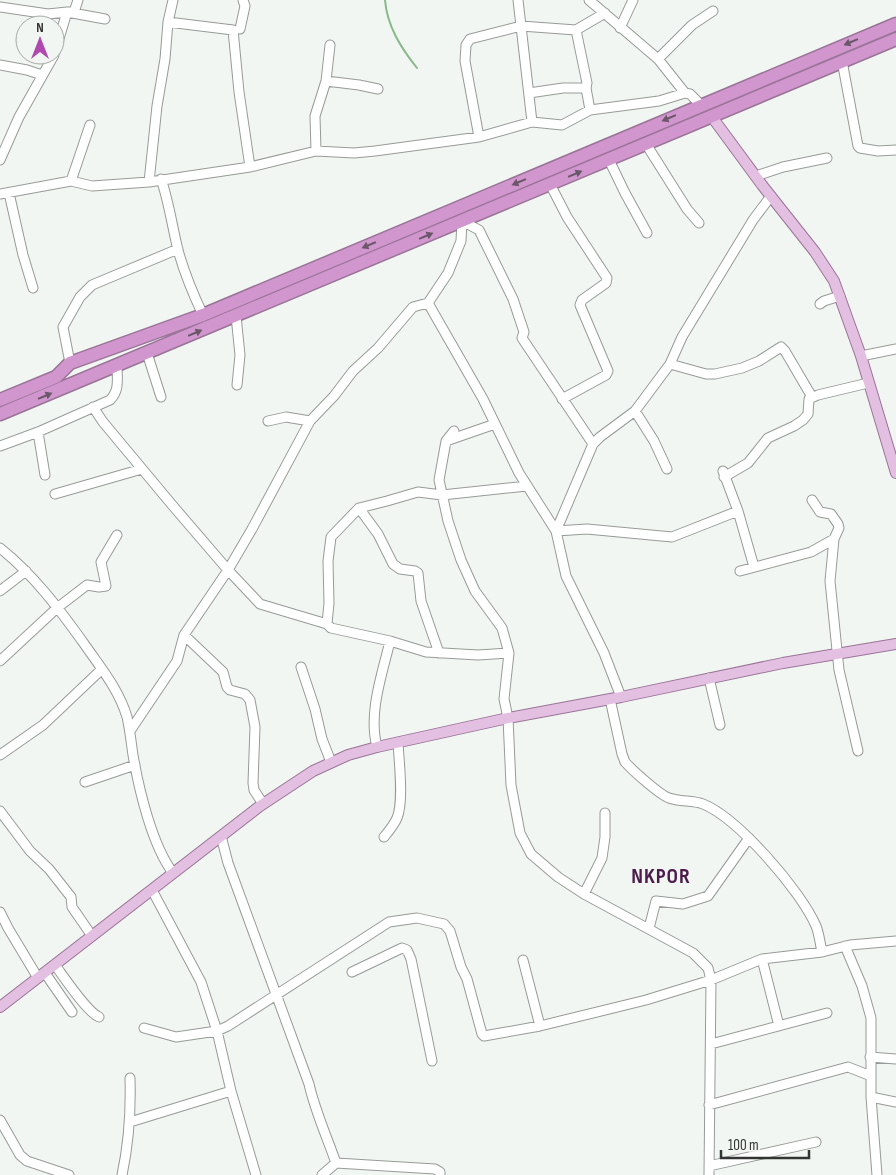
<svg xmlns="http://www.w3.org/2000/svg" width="896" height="1175" font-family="'Sofia Sans Condensed',sans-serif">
<rect width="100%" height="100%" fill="#f2f6f2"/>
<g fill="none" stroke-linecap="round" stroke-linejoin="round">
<path stroke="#88b989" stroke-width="2" d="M385,0c2,26 16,48 32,68"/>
<g stroke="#979b97" stroke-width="11">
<path id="minor" d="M518,0l14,122
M589,0l69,59 27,34 5,1 11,11
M0,7l48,7 19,-2 38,7
M168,22l65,8 6,62 11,75
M620,28l13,-28
M240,29l5,-23 -2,-6
M576,30l11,53 -1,5 4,22
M55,52l12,-40h7l4,-12
M658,59l34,-34 21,-14
M842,61l16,85 2,2 18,3 18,-1
M0,65l27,5 15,5
M326,81l33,4 19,4
M529,93l34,-5h23
M479,137l-14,-76 1,-16 4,-6 51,-13 55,4 29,-17
M646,144l41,65 12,14
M316,151l-1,-35 11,-35 4,-36
M0,160l19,-43 35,-62
M609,160l16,33 22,40
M756,176l27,-9 44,-9
M161,179c8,23 11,47 17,71 6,22 15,44 25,65
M71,181l19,-56
M149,182l8,-76 8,-47 3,-37 5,-22
M550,184l17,33 40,61 -1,5 -24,17 -2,5 28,66 -2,4 -44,24
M9,193l14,62 10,33
M0,194l71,-13 21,5 57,-4 101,-15 66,-16 38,2 21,-2 104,-14 53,-15 30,3 28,-15 69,-9 26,-8
M428,303l55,96 36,74 37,58 10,45 38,77 17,44
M820,304l4,-3 16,-5
M236,316l4,39 -3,30
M147,353l14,44
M861,356l35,-7
M70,363l-7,-36 17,-30 12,-12 86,-36
M670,364l36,10h9l27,-6 17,-7 22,-14 4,4 27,46
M93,407l10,15 70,84 55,64 32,34 67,20 4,4 59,13 36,11 52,3 31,-2
M635,411l19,30 13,28
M268,421l18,-4 24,4
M454,431l-8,10 -7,39 9,41 13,39 14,31 27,37 7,25 -5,46 4,19 3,67 9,48 11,21 27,23 26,17 109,59 15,15 3,12 -2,195
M38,432l7,43
M446,441l49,-17
M0,446l38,-14 72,-32c10,-10 7,-21 7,-35
M723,471l15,40 16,56
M724,477l24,-14 20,-25 26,-12 9,-6 5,-6 1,-15 9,-4 50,-12
M55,494l87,-25
M812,500l8,12 11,2 7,10 1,4 -5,11 -4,42 9,89 19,81
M359,508l19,26 15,30 7,5 15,2 3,2 3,28 18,52
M556,531l37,-87 7,-7 35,-26 35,-47 12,-27 71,-117 18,-24
M556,531l31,-2 85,8 66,-26
M0,548c34,27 60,62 85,97 16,23 34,45 42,72 3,13 4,25 6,38 6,35 19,90 40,118
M740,571l71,-19 23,-13
M0,591l26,-20
M327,624l2,-21 -1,-42 3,-24 28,-29 28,-7 31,-9 24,3 85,-9
M184,635l39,37 4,15 3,3 15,4 5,6 5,27 -2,56 1,7 9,14
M0,661l57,-53 30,-23 12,2 7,-1 -5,-24 16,-27
M301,667l14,42 7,30 9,23
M709,678l11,47
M610,699l12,55 3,8c7,8 35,33 44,36 11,4 24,2 34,6 35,14 98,87 113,122 3,7 4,17 6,26
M130,731l47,-70 7,-26 44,-65 24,-41 58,-108 24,-25 19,-25 25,-23 35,-41 15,-4 20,-30 13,-32 1,-20 17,9 34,69 11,33 -2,6 71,106
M377,747c-9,-34 5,-72 13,-106
M0,755l43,-30 59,-56
M85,782l50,-17
M0,811l30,40 19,18 22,28 1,10 20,29
M221,836l7,27 81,221c6,27 18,53 27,79
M384,837c5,-6 10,-12 13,-19 7,-16 2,-57 1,-75
M152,890l49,92 16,49 14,60 25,84
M584,894l18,-36 3,-21v-24
M0,912l8,16 30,50
M649,928l7,-27 27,3 25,-8 41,-58
M845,946l17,40 9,32v79l6,78
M762,959l17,67
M523,960l17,66
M55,965c9,12 32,47 44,52
M352,972l50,-24 5,2 4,9 21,102
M45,973l27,39
M144,1028l32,9 41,-6 11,-5 161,-104 28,-4 27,6 6,7 11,36 6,12 15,55 2,2 56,-10 106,-26 65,-20 51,-21 60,-7 28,-7 46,-4
M711,1044l116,-31
M870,1057l26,2
M871,1097l25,5
M709,1105l139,-38 23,9
M0,1120l20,35 7,6 42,14
M130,1122l101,-31
M709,1166l107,-24
M122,1175c7,-33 9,-64 8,-97
M322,1175l14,-12 99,6 5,3v3"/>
</g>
<g stroke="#997497" stroke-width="12">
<path id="major" d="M712,117l50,68 53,67 19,29 27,75 35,117
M0,1007l260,-201 53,-35 35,-16 29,-8 131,-29 113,-21 162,-34 113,-19"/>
</g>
<g stroke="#997497" stroke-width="15">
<path id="highway" d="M0,400l56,-23 14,-14 133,-48 693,-291
M0,414l896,-375"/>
</g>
<use href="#minor" stroke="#fff" stroke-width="9"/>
<use href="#major" stroke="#e3c0e1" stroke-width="10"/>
<use href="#highway" stroke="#d096cd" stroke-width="12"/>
</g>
<defs><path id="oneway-solid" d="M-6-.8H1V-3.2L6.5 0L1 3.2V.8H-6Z" transform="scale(1.25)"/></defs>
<g fill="#6a5769">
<use href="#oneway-solid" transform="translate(851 42) rotate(157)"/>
<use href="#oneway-solid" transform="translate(669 118) rotate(157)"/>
<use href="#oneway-solid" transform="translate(575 174) rotate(-23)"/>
<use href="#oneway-solid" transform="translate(519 182) rotate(157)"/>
<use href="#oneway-solid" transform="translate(426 236) rotate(-23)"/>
<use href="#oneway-solid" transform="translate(369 245) rotate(157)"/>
<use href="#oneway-solid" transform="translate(195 333) rotate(-23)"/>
<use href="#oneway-solid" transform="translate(45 396) rotate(-23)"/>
</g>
<g text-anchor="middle" stroke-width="4" stroke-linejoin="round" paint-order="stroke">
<g font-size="22" font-weight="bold" letter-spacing="1" fill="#4c1b4b" stroke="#f2f6f2">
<text x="661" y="883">NKPOR</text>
</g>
</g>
<g transform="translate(40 40)"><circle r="24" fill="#f2f6f2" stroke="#a6a9a6"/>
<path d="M0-4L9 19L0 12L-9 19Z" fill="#af49ad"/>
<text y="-8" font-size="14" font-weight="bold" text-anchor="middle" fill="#333533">N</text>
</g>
<path d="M721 1150v8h88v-8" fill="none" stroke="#333533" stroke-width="2.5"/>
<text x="728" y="1150" font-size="15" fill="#333533" stroke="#f2f6f2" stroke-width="4" paint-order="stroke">100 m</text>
</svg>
